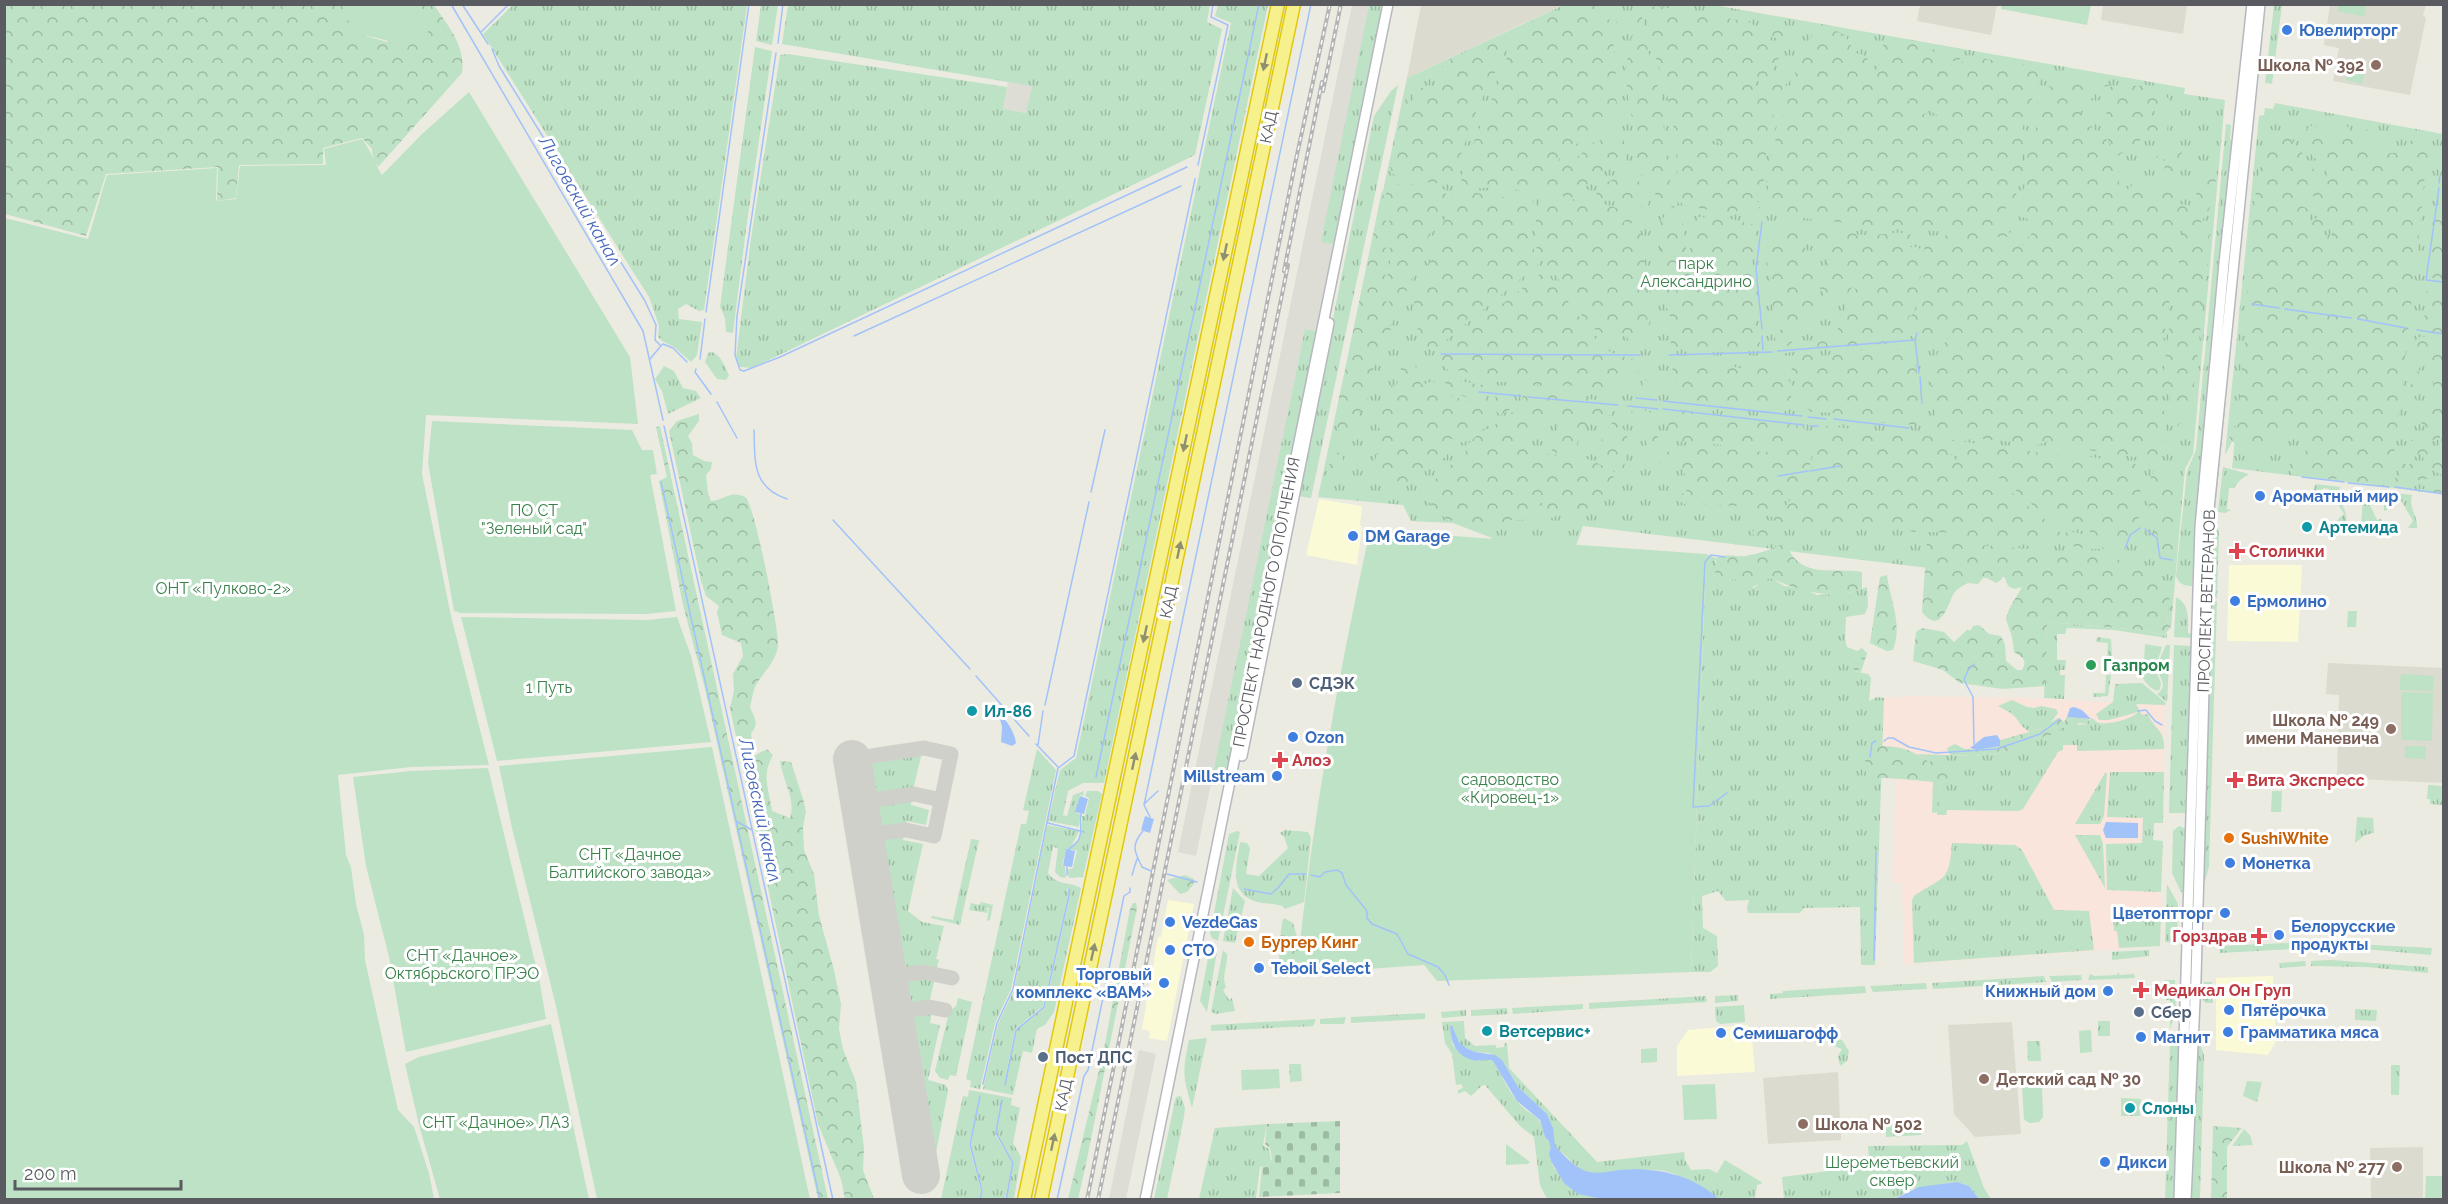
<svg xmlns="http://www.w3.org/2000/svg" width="2448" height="1204" font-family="Raleway,sans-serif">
<defs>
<pattern id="grass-tufts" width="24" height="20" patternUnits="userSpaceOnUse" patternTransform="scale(1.5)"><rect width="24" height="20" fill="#bee2c5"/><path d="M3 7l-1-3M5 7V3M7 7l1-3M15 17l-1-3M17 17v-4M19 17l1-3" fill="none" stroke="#9dbaa3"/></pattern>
<pattern id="forest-crowns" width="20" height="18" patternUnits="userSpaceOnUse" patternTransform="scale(1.5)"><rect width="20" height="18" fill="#bee2c5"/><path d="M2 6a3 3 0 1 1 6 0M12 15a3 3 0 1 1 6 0" fill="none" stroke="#9dbaa3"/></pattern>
<pattern id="wetland-marsh" width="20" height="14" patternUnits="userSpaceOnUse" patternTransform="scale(1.5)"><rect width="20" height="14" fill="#bee2c5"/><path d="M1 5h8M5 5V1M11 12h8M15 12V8" fill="none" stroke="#9dbaa3"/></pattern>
<pattern id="cemetery-stones" width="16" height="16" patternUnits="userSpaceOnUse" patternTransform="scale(1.5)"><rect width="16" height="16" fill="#bee2c5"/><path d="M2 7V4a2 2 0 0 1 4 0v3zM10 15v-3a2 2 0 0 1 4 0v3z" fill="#9dbaa3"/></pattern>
</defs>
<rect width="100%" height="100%" fill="#ecebe1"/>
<path fill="#fbfad6" d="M1319,499l43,7 -2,19 2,1 -5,39 -51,-10z
M2229,565h73l-4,77 -71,-1z
M1168,900l26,4 -27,137 -18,-3 1,-7 -8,-2 16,-92h3z
M2273,976l3,65 -8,14 -52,-5v-72z
M1747,1025l4,3 4,44 -78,4v-30l11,-16z"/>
<path fill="#dddcd5" d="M1352,5h17l-47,236 11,3 -17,87 -11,-2 -109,527 -18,-4z
M1008,82l24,4 -5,27 -24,-4z
M1139,1050l17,4 -30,145h-17z"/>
<path fill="#dbdbcf" d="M1421,5h142l-156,73z
M1920,5h77l-6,30 -74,-14z
M2103,5h84l-4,29 -82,-14z
M2330,5h96l-3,10 3,3 -16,77 -77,-14 6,-33 -15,-3z
M2328,663l115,5v115l-106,-5 2,-83 -13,-1z
M2012,1022l9,112 -46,3 -21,-23 -6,-89z
M1838,1072l3,68 -73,4 -5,-66z
M2423,1147v52h-52l-1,-51z"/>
<path fill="#f9e5dc" d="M1912,696l116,2 137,7 -2,118h-9l-1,17 10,1 -3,105 -256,18 -2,-81 -10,-1 4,-102 -16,-2 4,-80z"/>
<path fill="url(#grass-tufts)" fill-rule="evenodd" d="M513,5h234l-43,305 -5,1 -13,-7 -8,5 1,10 23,3 -5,33 -6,7 -17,-15 -12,-6 -4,-4 1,-11 -10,-29 -166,-263z
M761,5h17l-6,40 -16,-4z
M788,5h422l-3,17 15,7 -27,126 -443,213 -12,-1 -4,-9 15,-120 29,-183 8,-1 219,33 -4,22 23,4 6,-27 -250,-42z
M1218,5h50l-164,778h-21l-15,8 -5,24 4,1 6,-21 11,-4 -1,5 -3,-1 -4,18 4,1 -1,13 -31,-6 12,-51 16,-12 155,-735 -16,-7z
M1369,5h12l-1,4 4,1 -55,264 -2,-1 6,-29 -12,-2z
M1564,5h150l471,83 -1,6 41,6 -32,354 -8,15 -14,158 -5,-5 3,-25 -586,-71 -7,20 -84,-6v-2l-39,-15 -42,-2 -8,-16 -85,-8 89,-419z
M2274,5h8l-10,79 -7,-1z
M755,47l17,4 -26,178 -13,104 -7,-1 -1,-14 -5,-11z
M1398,85l-87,413 -14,-2 77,-380 17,-25z
M2275,103l168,31v360l-211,-26 4,-40 -7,10 3,4 -7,13 34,-339 5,-1 1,-7 8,1z
M2250,112l4,1 -39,398 -2,-3z
M2226,124l5,1 -1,15h2l-30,315 -10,131c-8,0 -13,-2 -16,-10l11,-105 9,-21z
M1319,314h2l-96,471 -14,-2 94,-454 11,2z
M712,352c9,3 14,16 17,24l-3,4 -9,-1 -12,-17 3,-9z
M664,366l10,5 9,17 13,3 5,7 -33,16 -6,-23 -7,-12z
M2223,467l26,7 -9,6 -6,8h-5l-2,21 4,1 -6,3 -7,-1z
M2315,484l25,3c-4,14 9,22 6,38l-10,-1 2,-5 6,-5 -15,-25 -5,-1 -8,5 1,8 -5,2z
M2384,492l28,3c-4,13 6,20 5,33h-9l5,-7 -14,-24 -5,-1 -9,4 3,9 -4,2z
M2363,500l5,1 9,19 4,-1 2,5 -5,2h-17z
M2213,518l6,13 -2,67h-6l2,-39 -3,-1z
M1706,554l10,4 -1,4 12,19 10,-2 2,3 15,6 9,-8 8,-2 13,8 18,2 15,7 32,-2 18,-6 1,19 -3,8 -19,3 -1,22 2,8 10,4 -3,6v14l14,3 3,4 -2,23 8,-4 7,1 -9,267h-14l-1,-58 -56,1 -4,5h-52l-1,-5 2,-8 -23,1 -8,-10 -16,5 1,32 14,8 1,30 -8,6h-19z
M2176,597c14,7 12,22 12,36l3,1 1,4 -18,-1z
M2208,601h9l-8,266 -8,28z
M2348,611h9l-1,16h-9z
M2049,622l92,8 23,5 3,-2v5l-53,-8 -47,-2 -2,6h-8v26h9l-1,10h-5v5h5l-1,24 -20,-1 3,-75z
M2097,637l14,2 1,18h-5l1,-14 -12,-1z
M2166,645h4l-3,57 -10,-8c12,-9 2,-14 1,-26 0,-8 5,-16 8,-23z
M2174,645l17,1 -6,167h-16z
M2106,675h5l-3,21 -15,1v-4h12z
M2142,683l24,20 -1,2 -29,-1 6,11 6,-1c6,16 17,15 16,35l-87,2v-6h-14v5l-5,2 -35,57 -4,2 -72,-1 -1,5h-9l4,-31 9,-8 -33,-22 55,2 30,-3 40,-17 15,-3 3,-6c10,2 19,-4 29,-3l2,-6c3,1 5,4 8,5 9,2 34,-4 39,-11l-29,8h-10l-3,-6 17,-12 2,-18z
M2012,700l15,7 7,1 7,-2 15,3 2,4 -10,13 -18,6c-7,-4 -9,-7 -14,-14 -4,-5 -12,-9 -18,-12z
M1037,749l19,21 -45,219 -16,34 -15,66 -10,-2 1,-6 -5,-2 55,-255h5l3,-13 -6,-1z
M922,752l-9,38 -40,6 -5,-4 -5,-26 5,-6z
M2110,772h54l-1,51h-9l-1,17 10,1 -2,51 -54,-2 -1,-46 36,-1 1,-25 -36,-1z
M2105,773h2l-3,43 -4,8h-25z
M2428,785l15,1 -1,19 -12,-1v-5h-3z
M1087,791h11l4,3 -19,83 -14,1 -2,-8 6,-2 4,-17 -7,-2c13,-12 12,-16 12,-33h3l4,-18 -4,-2z
M2272,791h10l-1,21h-10z
M912,798l-1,7 18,5 -3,15 -19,-4 -2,6 -26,3 -6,-4 -3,-17 4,-5z
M2357,817l16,1 1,15 -9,2 -10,8z
M1047,825l32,6 -10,20 -3,-1 -4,16 3,1 1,11 -6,-1 -5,-5 3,-24 -5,-1 -5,26c9,13 21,8 33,15l-27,124 -9,13 -8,4 -5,24 -9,-2 -10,44 -30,-6 15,-65 16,-34zM1069,888l1,8 -25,111 -29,23 -12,56 11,-57 28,-23 26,-111 -2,-6z
M2179,826l7,3 -3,63h-2l-9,-19 1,-42z
M1285,830l23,2 3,6 -7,64 -19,7 -3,-3c-9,-3 -19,-2 -28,-5 -26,-9 -17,-39 -14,-59l7,1 3,5 -4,26 13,2 29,-28 -4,-11 -4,-4z
M1237,831l3,1 -22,109 -6,-3 -2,-4 19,-100z
M904,834l-1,6 20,4 -15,67 14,11 22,4 -8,33 3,1 -3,11 -13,-2 -21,2 -5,-4 -21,-125 3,-5z
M2075,835h25l3,9 2,44z
M971,839l8,1 -19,85 -29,-7 1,-2 21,4z
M1952,843l63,2 7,5 32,60 35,1 5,39 -180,13 -2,-63 2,-4c31,-21 35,-13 38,-53z
M2167,884l11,20 -1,39 -12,-1z
M1233,888l12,13 -10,42 -12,-2z
M981,902l12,3 -3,15 -3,1 2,-13h-4l3,1 -1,4 -18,-3 2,-7 9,2z
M2113,913l48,1 -1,32 -41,2 -2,-17h-3z
M2308,942v6l-88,5 -1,-7z
M2315,942l117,6 -1,7 -67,-6 -49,-1z
M1210,947l7,1v3l-10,61 -7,-11 8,-43 -2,-5z
M1223,950l4,4c1,12 -6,22 -1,33l-3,3 6,10 3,-2 3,13 -19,3 -5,-2z
M2149,950v6l-37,4v-8z
M2331,960l97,7v6l-61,-6 -56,-1v-5z
M2305,961l1,5 -26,2 -1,-5z
M2118,972l2,3 14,-1 1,4 -47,2 2,-6 5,2 22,-1z
M923,975l12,2 -6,27 -20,4 -6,-4 -4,-20 5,-6z
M2081,975l1,5 -30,2 -3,-6z
M2044,976l2,6 -113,7 -1,-6z
M2164,980h11l1,32 -6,17v-29h-4v-6h-2z
M2204,982h8l1,21h-7l-3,-3z
M1926,983l1,6 -54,3 -3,-6z
M1865,986l1,7 -96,6v-5l13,-1v-2z
M1738,995v6l-23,2v-7z
M1706,996l1,6 -118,7v-6z
M958,998l14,4 -16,74 -6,-1 -2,5 -8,-2 -5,-7 14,-59 7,-6z
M1583,1004v5l-70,5 -1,-6z
M1744,1005l1,17 -25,2 -4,-3 -1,-14z
M1507,1008l1,6 -37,2v-6z
M2355,1009l22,1 -1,11 -21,-1z
M928,1010l4,1 -2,12 10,2 -12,55 18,5 2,6 -16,82 -2,1c3,-7 0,-23 -4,-29l-21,-126 4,-6z
M1466,1010v6l-24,2 -1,-6z
M1425,1013v6l-74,4v-6z
M1346,1017l-2,7h-24v-5z
M1316,1019l-3,7 -102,5v-6z
M1464,1021l1,17 10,8 21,-1v3l8,-1 1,-4h2l2,25 88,94 87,-10 1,8 6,10 18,-1 8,4 8,-13 38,23 -6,2 -2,14c-10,0 -29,4 -37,-1 -18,-9 -33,-23 -54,-27 -24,-5 -59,7 -79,0 -14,-5 -19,-20 -34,-24 -3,8 0,15 4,22 29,35 80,19 125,30h-133l-7,-14 -6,-48 -14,-11 -36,-42 -13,12 -6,-5 -7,3v-4l5,-2 -2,-4 -5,1 -4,-31 -7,-11 -3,-21zM1450,1026l11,19 5,3 9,4 14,1 13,7 16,27 29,27 6,14v13l-8,-4c-6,-28 -14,-18 -28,-36 -10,-12 -15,-27 -24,-40l-8,-2 -7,2 -25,-15z
M2098,1021h12v15h-12z
M2180,1031l-5,168 -10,1 5,-157z
M1207,1038l-15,70c-9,-32 -10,-34 -3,-68z
M1832,1039l10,1 7,11 -2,10 -7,5 -2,-10 4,-7 -8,-3z
M2198,1040l6,14 -4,145 -9,1z
M2040,1041l1,20h-13l-1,-20z
M1657,1048v14l-16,1v-14z
M1289,1064h12l1,17 -12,1z
M2391,1065h9l-1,30h-8z
M2247,1081l15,1 -5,20 -14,-6z
M969,1090l43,8 -1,7 9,3 -7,35 8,14 -7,42h-8l8,-36 -17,-28 5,-35 -6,36 17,27 -8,36h-24l2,-8 -13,-47 10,-48 -11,48 12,47 -1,8h-39l22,-103 5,1z
M1181,1096l4,12 -1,9 -17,82h-13l21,-98 1,-4z
M2121,1098l20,1 -1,17h-19z
M1922,1119l-1,16 -35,2v-17z
M1267,1124l-4,21 6,4 2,11 -4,6 -7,1 -4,31 -57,1 16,-71z
M2244,1129l6,6 3,10 -21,1z
M1967,1141l17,47 7,11h-12l-10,-13 -12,-4 -45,7 -18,10h-110l-2,-22 62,-8v-8l25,-1 -1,-14 94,-1z
M1506,1144l24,18 -2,2 -22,1z"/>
<path fill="url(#forest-crowns)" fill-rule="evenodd" d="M4,5h338l17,29 28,8 34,-32 -3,-5h16c14,21 32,41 28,68l-84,94 -5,-8 -1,-10 -10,-11 -39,10v16l-84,1 -3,33 -19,3 1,-34 -112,7 -20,62 -81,-22z
M1589,5h8l4,14 15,2 5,6 -3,10h-3l-2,5c3,19 3,36 3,55 0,7 4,11 4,19l-13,6 -44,32 -29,39c-11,0 -23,-7 -35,-6 -12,0 -27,5 -38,-5l2,-14 42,-100 4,-22 8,-15 27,-16 16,-1 6,-4 11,1 4,-5z
M1656,6l93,16 10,7 11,-2 20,6 -3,6 -18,-2 1,7 4,1 -2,7 10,-4 1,2c-8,11 -7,27 -24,29 -4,5 -5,11 -7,16 -3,4 -44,42 -47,43 -10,1 -24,-4 -31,-9l-8,-40 -15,-47 -2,-7 3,-6 -4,-4 -1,-17z
M1639,17h3l9,48 10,31 7,78 10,29 -4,5 -18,-8 -2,-19 -11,-5 -9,-11 1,-45 -3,-3c-9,-33 -7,-69 7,-100z
M1825,27c16,6 22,6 29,26l7,1 8,6 -2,7h6l2,4 11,-16 -3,-10 10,-7c14,7 32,4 42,15l5,-4 21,6 -2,6h-8l-3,7 4,-4 8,1 7,-10 35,7 -2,9 12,-8 24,4 5,13 -11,23 5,9 -2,7c-4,4 -11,3 -10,11h7l-2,10 -4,4v7l-2,1 1,19 -10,34 2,2 9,-2 -1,-15 8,-18c0,-3 -2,-5 -4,-8 -5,-10 3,-32 11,-38 -4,-14 -2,-32 11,-40l7,2 1,-8 14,1 3,-8 7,4 3,-2 4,3 1,4 8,-4 12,6v2l-10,1 1,10 -7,-6v9l-6,-3 -2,6 -6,-2 -3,2 5,4v8l-3,4 7,8h6l16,11 -3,10 7,6 2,8 5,3 1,17 7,7h3l6,-7h3l4,7 18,-4 6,-23 -2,-3 -9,3 -1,-3 11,-10 6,1 5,-5h6c2,8 -3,12 -5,19 -4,12 -4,30 3,40l13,2 10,-37 4,-7 7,4c5,12 -2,47 -13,55l-1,6 -7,2v5l9,11 4,-2 4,-11 1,5 -20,175 -2,6 -6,2 -6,7c-5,-10 -3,-23 -9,-33h-4l-2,-7 7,-58 9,-37h-7l-14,89v10l8,23 -3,5 4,11 -9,4 7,8 4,2 3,9 -8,3 -11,-2 -18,3 -59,-9 -6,2 -10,-5 -5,1 -6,-5 -10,4c-19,-4 -77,-5 -90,-14l-7,2c-6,-6 -6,-16 -4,-24l-11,-8 3,-12 4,-5 -5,-3c-2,-16 12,-30 20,-43l-28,3 -9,-6v-9l-5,-4 11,-13 2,-12 -4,12 -10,13c3,6 7,13 4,20l-65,5 -6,-8v-14l8,-14v-8l19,-29 -1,-2 -21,27 -12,2c-21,-14 -8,-28 -2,-46l-18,-13 -3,-10 4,-6c20,-1 36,9 56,9 16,1 30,-6 46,1l-7,11h11l3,3 -2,46 5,-13 -2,-23 4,-20h10l9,-5 11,5 7,-2 -7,-4 -1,-6h-3l1,6 -2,1 -3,-5c-18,5 -40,-8 -54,-2l-7,-3 -2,2 -83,-9 -10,1 -22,-6 -2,-10 2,-2 -3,-7 2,-11 -3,-1 -1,-6 35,-120 16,-27zM1908,100l7,1 1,3 5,1 16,10v7h-4l-1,-5 -5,-4 -11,4 -3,-12zM2008,207l7,9 12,2 2,5 8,6 -8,7 -7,11 -11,-3 -8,3 -6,-5 -8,-2 4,-3h19l-4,-7 3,-2 -8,-9 -1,-4 -4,-2zM2180,214l4,2 -5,46 2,13 -4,4 -6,-4v-6l4,-4 2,-22 -2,-2 -10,1 2,-5 11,-1z
M1501,40l6,8 -29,59 -18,50 -11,25c-17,3 -39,-1 -56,-8l-3,-7 16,-71h2l5,10c1,-4 -1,-10 2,-14 9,-11 22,3 30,-14l-6,-3 6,-13 36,-18h15z
M1786,76l4,4 -1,3 -5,2c-5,11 0,14 -3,20h-5l-3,11 5,6c-6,14 -13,28 -13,42l-5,-2 5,6c-2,8 -1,14 -1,22l-5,5v4l-3,1 4,4v4l-10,3 -1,2 -11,-2 -7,3 -48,-9 -4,-5 -4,-65 46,11 23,12 7,-1 7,4c-4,-4 -33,-16 -40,-18l-3,-8 29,-32 8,-5 5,-9 7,-4 5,1z
M2142,84c12,2 22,8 29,18l-9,7 4,3 -4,2 -5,-4 -6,2 1,4 4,-1 12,9 -1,8 -15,10 -6,-4 -6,2 -14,14 -3,-2 -5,4c-12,-16 -15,-24 -12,-43l8,-5 3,-5 -14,-6 2,-4h7l-2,-5 1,-2 12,-1 3,2 7,-2 5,2z
M2313,125l13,7 11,-1 3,-5h7l5,8h4l5,-7 11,5v15c20,12 24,6 40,-7l14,2 4,6 -4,16 -11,110 -6,16 3,7 -18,158 -6,7 -1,23c-13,0 -30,2 -40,-8 -18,5 -35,-2 -54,-2l-4,-10 3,-2 5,4 6,-4 4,-18 -7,-9h-13l2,-5 -3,-4 -4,4 -9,15 -18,16h-3v-6l-10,-12 -5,2 -8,-8 8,-14 12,-118 -3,-4 9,-105 11,-63 5,-4c29,2 35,41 55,49l1,-7 -26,-30 -1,-9zM2312,195c9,5 22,33 22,44l-6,-5 -5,3 -3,-2 6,-9 -2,-4 -10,-4 -4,4v-12l-8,-4 3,-9z
M1614,130l3,3 6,-1 4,34 -14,1 -18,6 2,3 -6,8 -8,1v2l6,3 -9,8 -21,-2 -11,-6 -1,-9c15,-16 34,-24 48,-40h4z
M1621,176c19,4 32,9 27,30l-15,1 -7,-3 -30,-6c1,-13 14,-17 25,-22z
M1391,183l50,5 6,3 -48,119h-5l-8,-13 1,15 7,8 -4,5 2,16 -6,9 -6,3 1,7 -4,1 -7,14 -3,-1c1,3 3,5 4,8 3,13 -15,39 -23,47l3,4 -5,5 -12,-14 48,-234c6,19 3,42 4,62l-2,3c6,10 -2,26 1,35l6,-33 -3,-19 2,-29 -4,-15z
M1463,191l73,11c-4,21 -8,42 4,61l-108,89 -11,-13 -9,-30 41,-113z
M2443,193v90l-12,-6c-3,-17 -5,-46 1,-63 3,-7 11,-12 11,-21z
M1543,199l56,3 20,7 7,-3 6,3 -1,5 7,5 1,6 -17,-4 21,15 3,40 -2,5 7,13 -2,12 -6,-1 4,13 3,2c-3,13 -7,21 -21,24l-2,-8 -12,1 -16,-5 -7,-5 -8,-8 -20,-33 -24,-30 -4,-10v-24l1,-14z
M1671,213l12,10 4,33 10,-25 1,-14 29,1 28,7 1,16 -5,19 3,6 3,33 -3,7 3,6 -3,12 7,12 -2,15 -67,2 -6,-1 -4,-6 -11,6 -2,-4 6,-19 -10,-26 -4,-39 2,-6 -4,-16 4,-8 -3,-13 6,-6z
M1776,225l15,1 10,6 5,20 5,8 4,30 6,10 -1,12c-15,17 -22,21 -44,11l-4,-8 1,-11 -5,-13 3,-13c-8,-14 -6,-36 0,-52z
M1545,270l55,75 12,8 26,8 2,7 -3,5 -15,9 -2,8 -4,4 -43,-9 -20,1 -6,-2 -13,1 -13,-3h-28l-11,-2 -20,-10 -11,2 -7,-5 -5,-9 9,-10z
M2431,287l11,2 1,46 -19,-3 -4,-4 2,-12 6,-1 -2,-10 4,-8 -4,-5z
M1775 338a9 9 0 1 1 18 0a9 9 0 1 1-18 0Z
M1821,333l6,1 3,4v12l-11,-2 -39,6 2,-4 19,-2z
M2421,336l22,5v54v-2l-6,2c-5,-8 -5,-17 -3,-24l-13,-6 -3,6 3,5 -4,5 3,11 -5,3 -8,-5 2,-4 4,-3 -2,-15 4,-12 -2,-3 3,-13z
M1905,347l6,1c5,14 15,67 7,77l-50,-3 -19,-2 -12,-7 -26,-1 -5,-5 -17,-45v-5c12,-4 26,-3 37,1l6,-6 34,-2 14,3 8,-4 13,1z
M1402,354l20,19 -3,7 3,5 11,-4 9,6 8,9 35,9c10,-3 12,-14 20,-18l4,2 8,15 -2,5h-5l-9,6 -4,-3 -1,-9 -11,25 -16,9 -5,6 -16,-5 -3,3 3,4 -2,13h-4c-8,5 -16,11 -21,17l-5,2 -1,3 -10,4 -22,-9 -6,2c-9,-14 8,-33 2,-50l2,-4 -2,-12 7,-12 2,-14 6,1 3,-2 4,-14 -3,-7z
M1723,361c25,18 35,-5 55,5l12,16 2,24 -5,5 -12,-3 -3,4 -20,-2 -13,-7 -9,-1 -4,4 -46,-4c-6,-9 2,-15 -8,-29l1,-7 18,-4z
M1446,379l37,6v7l4,1 -3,10 -30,-10 -9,-7z
M1529,391l5,4 17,-3 15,2 9,17 3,-9 5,-4 34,5 -6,12 -23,5 -2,14 -8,7 -2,7h-17l-2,5 -4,1 -1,-6 6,-21 -8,-12 -15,5 -9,14 5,8 -3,6 2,4 16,1 8,3c20,-7 38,6 58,14l3,3 -6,16 -16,13 -6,10h-6l-12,-6 -9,3 -1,5 -6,4 -6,-1 -1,-13 -5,-1c-5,4 -7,10 -12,14 -8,6 -15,1 -23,4 -28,11 -33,-1 -59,-1 -3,-3 -19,-18 -21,-21l1,-4 -8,-5c4,-6 8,-4 13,-8 11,-9 21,-21 34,-29l-1,-5c19,-26 46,-21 61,-56z
M2412,397l15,9 3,5 4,-3h9v8l-8,13 5,4v5l-4,3 -8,-3 -2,-11 -6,-5 -11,-18z
M1635,408l17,5 1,19 8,8v9l8,3 4,13 -4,4 -12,-7c-2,-4 -12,-20 -12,-23 -1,-5 3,-9 4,-14l-18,-13z
M1668,408l127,17 8,2 3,4c-4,12 -14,17 -26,19l-105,-9 -11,-27z
M699,414v7l-11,15 4,7 1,12 11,6 8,1 -1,7 -5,6 2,18 3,8c14,-1 19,-11 34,-4 9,4 34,133 33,148 -1,16 -15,27 -22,40 -3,6 -4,15 -6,22 4,10 10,17 1,26l3,23 13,-7 6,6c-12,21 -4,33 -1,56l18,7c6,-20 -7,-35 -10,-57l11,1 12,37 3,12 -3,16 1,23 10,24 5,42 15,54 7,34 -2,25 4,20 13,33 8,66 -1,22 11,29h-29l-4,-20 -23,-55 -88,-416 4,-17 -1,-17 10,-18 -2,-13 -19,-8 -5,-23 2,-6 -13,-10 -5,-15 -32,-150 8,-10z
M1613,422c21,6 14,30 11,46l-3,1c-12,-2 -24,-7 -29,-19l9,-6 2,-11z
M660,426l168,773h-10l-113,-510 -22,-84 -24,-124 8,-4 -11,-50z
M1825,426l110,11 21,23 55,32 49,40 4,1c12,-4 33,6 40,16h-19l-23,-6h-34l-8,-3 -35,-1 -42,-7h-29l-17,-5 -16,2 -20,-7 -60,1 -15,-13 -1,-3c12,-17 29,-32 31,-54 0,-10 -4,-14 0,-23z
M2443,429v47l-10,-6 -9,12 -6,-2 -9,-15 4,-4 11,3 -1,-9 -4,-2 -4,4 -9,-3 -1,-5 10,-13h6l3,8 11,5 6,-7z
M1809,437l4,14 -3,14 -8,16 -24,25 -15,4 -10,-3 -35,-2 -7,2 -22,-10c-4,-7 -3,-12 -3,-19 -2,-10 -12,-23 -7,-32l101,7 15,-4z
M1946,439l33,5 21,1 46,9 32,1 57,9 4,3 2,13 -3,45 -9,9 -6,14 -4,1 -7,-8c-11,-1 -16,-7 -25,-11 -13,-5 -27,-6 -39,-14 -17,-10 -30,-26 -47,-37 -20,-13 -42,-19 -57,-38z
M1336,451l7,5v9l-7,2 -4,6 -4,-3 3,-12z
M2401,461l4,2c4,9 2,18 8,26l-2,2 -4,-4 -9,2 -3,-11 6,-3 -4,-6z
M2158,467l18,4 -2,9 5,12 -4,18 3,5c-1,14 -1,30 -7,44l-10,-2c-3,-18 3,-19 -14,-31 5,-17 -4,-50 11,-59z
M1677,485h3l8,21 -16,-9z
M2428,485l15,1v6h-25l-1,-3h7z
M1782,512l10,8 -3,4 -8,-2 -11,-6 1,-2z
M1764,521l6,3 5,13h-16l-7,-3 3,-7z
M1927,541l167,13 18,3 11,5 21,5 24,23 2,6 -4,26 5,5 -7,8 -23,-5 -92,-8 -2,1 -2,63 -42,3 -43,-6 -17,-13 -30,-9 3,-29 6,-4 22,4 10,10 14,-13 2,2 3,-5 6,-1 10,9 12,2 4,9 1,16 11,9h5c6,-10 0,-13 -8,-18l-2,-15 -6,-18 3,-10 13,-22 -8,2 -6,-3 -5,-13 -1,6 -6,4 -9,-5h-4l-5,6 -10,-1c-6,3 -12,6 -15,12 -6,12 -13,40 -31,17z
M1786,542c12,38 45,25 76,30v16c-25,14 -68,2 -91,-10 -11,3 -17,11 -28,12l-4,-2 -2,-9 -10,2 -12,-5 1,-18c10,-5 19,-1 29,-2 15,-2 28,-7 41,-14z
M1887,575c3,25 16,49 6,75l-6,1 -17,-8 10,-66z
M2067,717l22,2 1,5 -11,-1 -3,5 -6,2 -9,-3 -3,6 -19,5 -37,15 -30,3 -22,-1 -3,-7 8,-4 10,5 12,1 23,-4v-6l40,-11 18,-11 6,4z
M1870,745c27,2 36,1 59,17l6,-2 15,4 3,7 -3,5 -9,8 -3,28 -6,1 1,-31c-11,-1 -56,-6 -63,-3l-4,-3 -1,-24z
M1185,875l9,4v5l-7,8 -7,2 -13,-14z
M1133,903h3l1,5 -51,256 -8,35h-10l35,-145 27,-145z
M1284,918l9,5 7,24 -3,27c-27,3 -16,-36 -15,-52z
M2213,1126l29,2 -15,19v52h-16z"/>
<path fill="url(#wetland-marsh)" d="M1862,648l5,5 -6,19 -7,-1c0,-10 -2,-18 8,-23z"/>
<path fill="url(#cemetery-stones)" d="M1340,1121v72l-81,4 3,-30 5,-1 5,-7 -2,-11 -5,-4 2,-20z"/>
<path fill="#bee2c5" d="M2002,4h89v1l-4,20 -86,-16z
M2339,4l27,1 -2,12 -27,-6z
M342,5h76l8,13 4,11c-14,20 -36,14 -57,8 -4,-1 -10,-1 -14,-3 -9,-5 -13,-20 -17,-29z
M2348,70l16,3 -2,11 -16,-4z
M469,92l161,265 8,67 -212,-9 -4,59 29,142 38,149 -78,2 -73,8 8,80 5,12 5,37 8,31 1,25 33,150 16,17 15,46 5,26h-429v-981l83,21 19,-64 110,-7 -1,33 20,-2 4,-33 86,-1 -2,-16 38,-10c9,11 12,24 20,36l40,-41z
M1643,380l27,3 -1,9 -27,-3z
M432,421l200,9 10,20h11l4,24 -7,1 26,136 -30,3 -185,-1 -7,-2 -26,-148z
M1370,530l336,24 -15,418 -254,9 -13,-16 -127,9c14,-150 41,-297 73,-444z
M461,617l186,3 30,-3 14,39 20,86 -214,19z
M2145,644l17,3 -7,22 6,14 -1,6 -3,2 -7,-4 -7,-8z
M2401,674l33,2 -1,15 -34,-1z
M2401,692l32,1 -1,48 -31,-1z
M2405,746h21l-1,13 -20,-1z
M712,747l98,452h-213l-41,-193 -44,-178 -13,-62z
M488,768l52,215 6,36 -140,33 -17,-95 -23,-91 -13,-89 58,-6z
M551,1024l38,175h-149l-21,-74 -14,-61 14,-7z
M1547,1027l1,8 -20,2v-9z
M2091,1030l1,22 -12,1 -1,-22z
M1279,1069l1,19 -38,2 -1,-20z
M2037,1081l5,4 1,32 -4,5 -10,1 -5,-4 -2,-33 4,-4z
M1715,1084l2,35 -33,1 -2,-35z
M2426,1176h17v23h-18z"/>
<path fill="#a2c2fa" d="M2074,707l8,3 9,9 -24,-2 3,-9z
M1002,717c7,6 13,17 14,26l-4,3 -11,-4 1,-15 -2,-8z
M1997,735l3,5v6l-23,4 -7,-2 14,-11z
M1080,796l8,3 -4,15 -9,-2z
M1145,816l9,3 -4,14 -9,-3z
M2106,822l32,1v15h-32l-3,-8z
M1066,849l9,2 -3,16 -9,-1z
M1450,1026h2l7,16 7,6 9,4 20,3 7,5 16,27 29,27 6,14 2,18c8,8 17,19 28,24 11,5 24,2 36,0 37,-3 72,4 100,29h-116l-25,-5 -14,-11 -13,-22 -2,-7 2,-7 -2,-6 -4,-4 -5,-17 -23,-19 -24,-40c-8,-3 -13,1 -20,-1 -17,-4 -22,-18 -23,-34z
M1957,1182l12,4 10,13h-85l25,-12z"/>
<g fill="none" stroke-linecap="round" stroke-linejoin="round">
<path stroke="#a2c2fa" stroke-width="1.5" d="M451,4l192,327 20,89
M462,4l26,40
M481,32l28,-28
M778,43l5,-39
M492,49l7,17 146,235 11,24 -1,15 6,6 2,-2 10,4 14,14
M776,53l-39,263 -2,39 5,15 4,1 36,-14 407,-190
M1198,165l30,-140 -17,-8 2,-13
M2439,183l1,-7
M2439,188l-13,92 18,2
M1762,222l-6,47 6,60
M2252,304l27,4
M2285,309l66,9
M706,312l43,-308
M2358,319l48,9
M2417,330l27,4
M1917,333l-2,7 4,33
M854,336l327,-150
M1762,336l1,14
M1778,351l137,-11
M1441,354l199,1
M1669,355l103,-3
M650,359l10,-12
M700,359l5,-40
M696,369l-1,3 16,22
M1920,377l2,26
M1479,392l42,4
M1528,397l90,8
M1636,398l21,2
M1663,401l139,15
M717,402l20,36
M1628,406l30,3
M1663,409l141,16
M1808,417l18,2
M1834,419l75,9
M664,426l169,774
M1810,426h8
M754,430c1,32 -2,57 33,69
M1810,471l30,-5
M1778,476l30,-5
M2302,477l42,5
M661,482l159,718
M2348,483l41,4
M2395,487l49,7
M1091,492l14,-62
M833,520l137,149
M2145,529l12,9 3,20 12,2
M2125,549l5,-14 10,-7
M1725,557l-14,-2 -6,7 -12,245 16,-1 18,-13
M976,676l53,60
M1045,705l44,-203
M2138,711l8,-1 9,11 7,4
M1884,741l4,-3h5l16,9 27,6 61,-4 43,-15 20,-15
M1036,744l22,23
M1974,744l-1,-47 -9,-17 4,-10 6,-6
M1038,745l5,-34
M1870,757l2,-14 4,-2
M1096,777l163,-773
M1144,804l14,-13
M1150,817l-6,-12 167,-801
M736,821l16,9
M1048,823l36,9
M1143,831c-12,14 -9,20 -1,36l9,4
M1069,850c3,-5 8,-6 10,-11 4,-9 0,-17 2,-25
M1067,867v8
M1167,874l30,8
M1132,875l5,-16
M1311,875l9,2 5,-5 12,-2 5,3 4,12 21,26v7l5,6 25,10 11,20 30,13 7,8 4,10
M1244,889l27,5 7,-6 11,-14h17
M1874,960l2,-108
M983,1084l14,-61 16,-34 45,-221 16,-12 121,-577
M1005,1085l11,-55 28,-23 25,-111v-7
M980,1096l-10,48 12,47 -2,9
M1002,1100l-6,33 17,30 -7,37
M1057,1200l27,-124 4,-6 36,-174 6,-4v-4"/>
<path stroke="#d0d0cb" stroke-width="15" d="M852,759l72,-11 27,6 -17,82 -28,-6 -42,5
M859,802l55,-8 27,6
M888,977l35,-5 29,6
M894,1013l35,-6 16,3"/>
<path stroke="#d0d0cb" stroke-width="38" d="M852,759l69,416"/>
<g stroke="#b6b8bf" stroke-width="12">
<path id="secondary" d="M1242,756l87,-433
M1145,1200l243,-1196
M2179,1200l21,-673 24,-264 28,-259
M2186,1200l10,-222 13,-469 51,-505"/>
</g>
<g stroke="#e0c80c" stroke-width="15">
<path id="highway" d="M1024,1200l254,-1196
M1041,1200l253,-1196"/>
</g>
<use href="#secondary" stroke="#fff" stroke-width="9"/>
<use href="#highway" stroke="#f7f18d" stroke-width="12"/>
<g stroke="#b4b4b5" stroke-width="4">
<path id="rail" d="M1323,91l18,-87
M1284,271l38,-189
M1087,1200l208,-1036 35,-160
M1098,1200l190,-935"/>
</g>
<use href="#rail" stroke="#fff" stroke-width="1.5" stroke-dasharray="4.5" stroke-linecap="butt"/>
</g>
<defs><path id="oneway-solid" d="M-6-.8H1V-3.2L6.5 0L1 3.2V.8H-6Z" transform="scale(1.5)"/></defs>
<g fill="#909070">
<use href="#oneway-solid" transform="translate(1265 62) rotate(102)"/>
<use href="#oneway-solid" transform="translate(1225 252) rotate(102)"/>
<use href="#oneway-solid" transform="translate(1185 443) rotate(102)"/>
<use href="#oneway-solid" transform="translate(1179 550) rotate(-78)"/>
<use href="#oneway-solid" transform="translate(1145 634) rotate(102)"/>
<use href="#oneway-solid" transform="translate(1134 761) rotate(-78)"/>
<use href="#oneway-solid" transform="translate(1093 952) rotate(-78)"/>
<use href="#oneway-solid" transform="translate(1053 1142) rotate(-78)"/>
</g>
<g fill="#3f7fe0" stroke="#fff" stroke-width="2">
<circle cx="2287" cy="30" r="6"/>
<circle cx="2260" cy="496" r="6"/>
<circle cx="1353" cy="536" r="6"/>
<circle cx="2235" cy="601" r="6"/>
<circle cx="1293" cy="737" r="6"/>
<circle cx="1277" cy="776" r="6"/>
<circle cx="2230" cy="863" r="6"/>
<circle cx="2225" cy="913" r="6"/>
<circle cx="1170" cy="922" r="6"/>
<circle cx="2279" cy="935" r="6"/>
<circle cx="1170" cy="950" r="6"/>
<circle cx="1259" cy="968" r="6"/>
<circle cx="1164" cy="983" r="6"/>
<circle cx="2108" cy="991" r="6"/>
<circle cx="2229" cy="1010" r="6"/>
<circle cx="2228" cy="1032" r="6"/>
<circle cx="1721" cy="1033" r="6"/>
<circle cx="2141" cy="1037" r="6"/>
<circle cx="2105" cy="1162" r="6"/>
</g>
<g fill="#8d6e63" stroke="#fff" stroke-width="2">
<circle cx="2376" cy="65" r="6"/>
<circle cx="2391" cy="729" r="6"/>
<circle cx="1984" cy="1079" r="6"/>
<circle cx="1803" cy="1124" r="6"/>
<circle cx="2397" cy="1167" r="6"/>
</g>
<g fill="#0f9aa8" stroke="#fff" stroke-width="2">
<circle cx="2307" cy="527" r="6"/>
<circle cx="972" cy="711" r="6"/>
<circle cx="1487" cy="1031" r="6"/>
<circle cx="2130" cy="1108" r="6"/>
</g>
<g fill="#e0444e" stroke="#fff" stroke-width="2">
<path d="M2234 542h6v6h6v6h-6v6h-6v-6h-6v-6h6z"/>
<path d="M1277 751h6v6h6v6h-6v6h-6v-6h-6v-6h6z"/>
<path d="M2232 771h6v6h6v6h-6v6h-6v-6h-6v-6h6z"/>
<path d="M2256 927h6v6h6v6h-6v6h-6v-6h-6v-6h6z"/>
<path d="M2138 981h6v6h6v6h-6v6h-6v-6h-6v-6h6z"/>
</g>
<circle fill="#2e9e5b" stroke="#fff" stroke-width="2" cx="2091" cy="665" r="6"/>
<g fill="#5c6f8a" stroke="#fff" stroke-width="2">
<circle cx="1297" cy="683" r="6"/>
<circle cx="2139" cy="1012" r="6"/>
<circle cx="1043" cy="1057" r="6"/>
</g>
<g fill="#e8710a" stroke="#fff" stroke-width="2">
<circle cx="2229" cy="838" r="6"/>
<circle cx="1249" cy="942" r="6"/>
</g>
<g text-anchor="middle" stroke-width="6" stroke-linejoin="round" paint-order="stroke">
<g font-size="16" font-weight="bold" fill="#366cbe" stroke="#fff" text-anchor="start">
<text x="2299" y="36">Ювелирторг</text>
<text x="2272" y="502">Ароматный мир</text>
<text x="1365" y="542">DM Garage</text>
<text x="2247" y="607">Ермолино</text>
<text x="1305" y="743">Ozon</text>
<text x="1265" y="782" text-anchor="end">Millstream</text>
<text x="2242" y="869">Монетка</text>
<text x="2213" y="919" text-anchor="end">Цветоптторг</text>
<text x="1182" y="928">VezdeGas</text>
<text x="2291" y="932">Белорусские<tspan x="2291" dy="18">продукты</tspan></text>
<text x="1182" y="956">СТО</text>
<text x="1271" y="974">Teboil Select</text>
<text x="1152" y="980" text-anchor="end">Торговый<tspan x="1152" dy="18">комплекс «ВАМ»</tspan></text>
<text x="2096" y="997" text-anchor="end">Книжный дом</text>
<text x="2241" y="1016">Пятёрочка</text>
<text x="2240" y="1038">Грамматика мяса</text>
<text x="1733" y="1039">Семишагофф</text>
<text x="2153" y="1043">Магнит</text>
<text x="2117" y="1168">Дикси</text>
</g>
<g font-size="16" font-weight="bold" fill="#785e54" stroke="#fff" text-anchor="end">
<text x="2364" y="71">Школа № 392</text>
<text x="2379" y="726">Школа № 249<tspan x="2379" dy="18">имени Маневича</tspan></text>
<text x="1996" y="1085" text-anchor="start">Детский сад № 30</text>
<text x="1815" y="1130" text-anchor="start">Школа № 502</text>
<text x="2385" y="1173">Школа № 277</text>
</g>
<g font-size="16" fill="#595b61" stroke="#fff">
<text transform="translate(1268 127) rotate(-78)" y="6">КАД</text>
<text transform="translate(2206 601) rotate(-88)" y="6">ПРОСПЕКТ ВЕТЕРАНОВ</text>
<text transform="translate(1168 602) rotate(-78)" y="6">КАД</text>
<text transform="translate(1266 602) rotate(-79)" y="6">ПРОСПЕКТ НАРОДНОГО ОПОЛЧЕНИЯ</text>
<text transform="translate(1063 1095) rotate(-78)" y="6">КАД</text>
</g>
<g font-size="16" fill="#39814a" stroke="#fff">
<text x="1696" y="269">парк<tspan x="1696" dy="18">Александрино</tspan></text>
<text x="534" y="516">ПО СТ<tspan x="534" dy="18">"Зеленый сад"</tspan></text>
<text x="223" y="594">ОНТ «Пулково-2»</text>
<text x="549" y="693">1 Путь</text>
<text x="1510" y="785">садоводство<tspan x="1510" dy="18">«Кировец-1»</tspan></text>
<text x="630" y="860">СНТ «Дачное<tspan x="630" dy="18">Балтийского завода»</tspan></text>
<text x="462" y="961">СНТ «Дачное»<tspan x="462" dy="18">Октябрьского ПРЭО</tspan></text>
<text x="496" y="1128">СНТ «Дачное» ЛАЗ</text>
<text x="1892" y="1168">Шереметьевский<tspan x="1892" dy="18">сквер</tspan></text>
</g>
<g font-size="16" font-weight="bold" fill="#0d838f" stroke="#fff" text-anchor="start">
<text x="2319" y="533">Артемида</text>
<text x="984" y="717">Ил-86</text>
<text x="1499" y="1037">Ветсервис+</text>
<text x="2142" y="1114">Слоны</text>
</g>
<g font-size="16" font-weight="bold" fill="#be3a42" stroke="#fff" text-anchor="start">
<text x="2249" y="557">Столички</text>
<text x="1292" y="766">Алоэ</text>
<text x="2247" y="786">Вита Экспресс</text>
<text x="2247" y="942" text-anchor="end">Горздрав</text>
<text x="2154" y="996">Медикал Он Груп</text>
</g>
<g font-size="16" font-weight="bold" fill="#27864d" stroke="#fff" text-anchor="start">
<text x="2103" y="671">Газпром</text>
</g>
<g font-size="16" font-weight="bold" fill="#4e5e75" stroke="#fff" text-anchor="start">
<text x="1309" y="689">СДЭК</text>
<text x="2151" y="1018">Сбер</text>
<text x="1055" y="1063">Пост ДПС</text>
</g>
<g font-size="16" font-weight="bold" fill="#c56008" stroke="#fff" text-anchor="start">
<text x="2241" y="844">SushiWhite</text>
<text x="1261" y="948">Бургер Кинг</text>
</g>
<g font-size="18" font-style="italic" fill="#4768bb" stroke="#fff">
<text transform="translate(580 201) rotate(60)" y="6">Лиговский канал</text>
<text transform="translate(760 810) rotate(78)" y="6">Лиговский канал</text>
</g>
</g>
<rect width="2448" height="1204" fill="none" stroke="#595b61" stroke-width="12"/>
<path d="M15 1180v9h166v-9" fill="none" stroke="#595b61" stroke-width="3"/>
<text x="24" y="1180" font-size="18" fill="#595b61" stroke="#ffffff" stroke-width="4.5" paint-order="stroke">200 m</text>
</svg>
